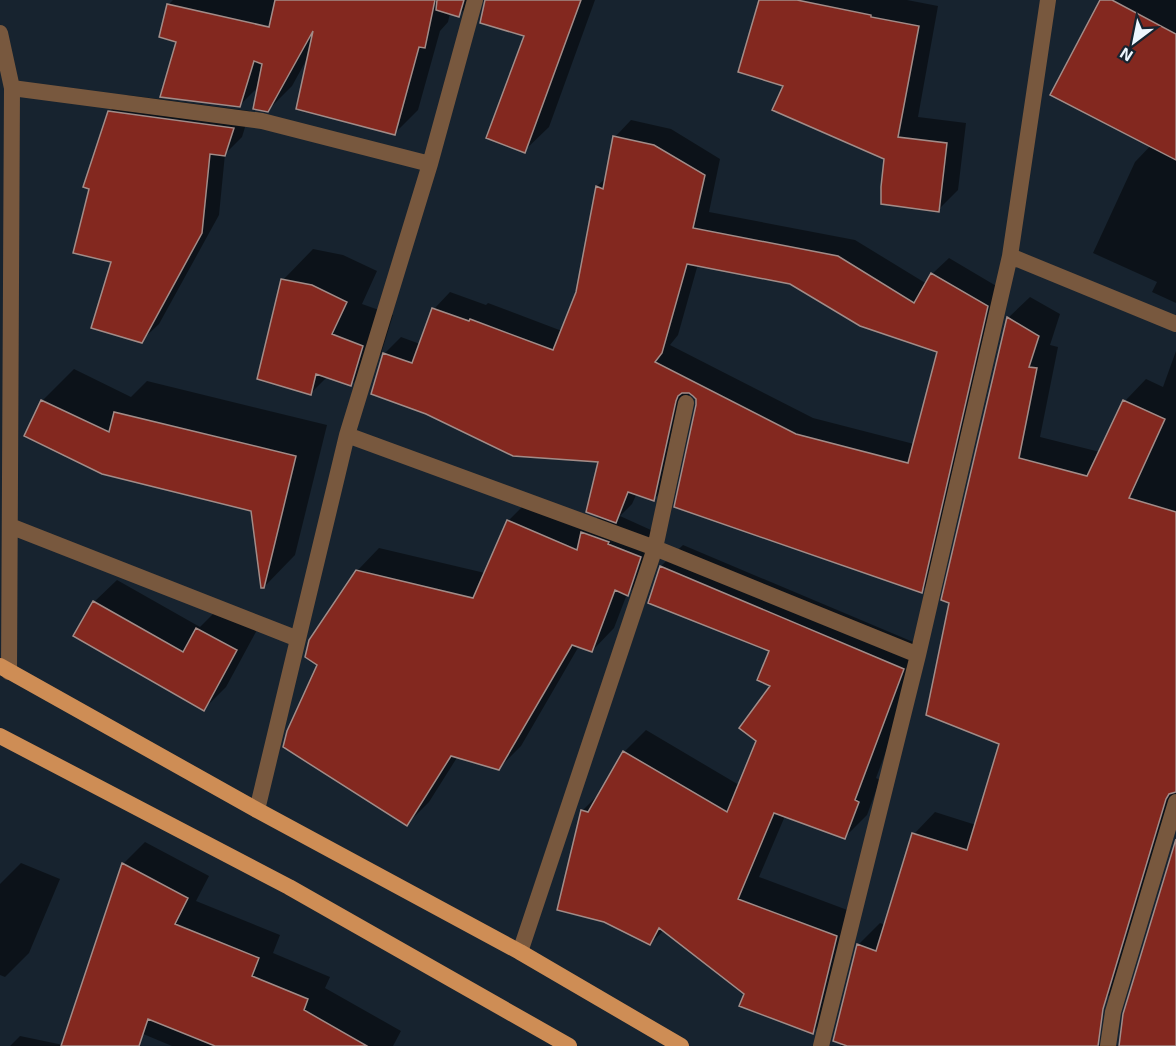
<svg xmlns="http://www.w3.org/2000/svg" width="1176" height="1046" font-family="'Exo 2',sans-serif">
<rect width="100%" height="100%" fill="#17232f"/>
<path fill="#0007" fill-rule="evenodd" d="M173,0h301l-15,15 -9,-2 -2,9 -8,9 -22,79 -24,24 -86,-77 -16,29 -24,24 -9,-24 -20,20 -61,-65 -10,-36z
M486,0h109l-46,127 -25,24 2,-115z
M761,0h146l31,6 -20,111 48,6 -8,67 -20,20 -52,-52 -101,-73z
M1101,0h75v124z
M127,95l123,16 -8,26 -17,17 -6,61 -60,109 -18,17 -28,-80 -22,-73 18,-76z
M631,120l40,9 49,30 -11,53 146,28 72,44 5,-10 17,-16 54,32 -65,285 -17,16 -223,-186 -1,-6 -7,-7 -20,90 -16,17 -17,-6 -5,11 -12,12 42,19 -12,37 -23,22 -13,34 -22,23 -13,-5 -58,100 -22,22 -41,-12 -29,46 -22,22 -88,-160 38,-93 22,-23 106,25 23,-52 22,-22 61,26 9,-10v-54l-216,-107 17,-17 19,7 14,-35 16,-17 36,13 2,-2 74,28 15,-39 20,-106 10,-9 8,-40zM698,264l92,19 149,68 -25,93 -101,-26 -143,-73 8,-10z
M1156,140l20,14v149l-24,-11 5,-10 -64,-29 42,-91z
M313,249l30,6 34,16 -15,33 31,11 -12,39 -30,31 -23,-9 -18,18 -27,-114z
M1030,297l30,17 -10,31 8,2 -18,90 60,15 25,-51 21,-22 17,8 13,-36v462l-50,165 -21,22 -61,46h-203l1,-3 -7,-3 24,-96 21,-21 6,2 28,-91 21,-22 41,13 25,-82 7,-425z
M74,369l57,28 16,-16 180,44 -32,130 -31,32 -12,-78 -210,-108z
M683,545l242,102 -49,131 4,2 -13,35 -22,22 -60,-21 -26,61 99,37 -23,96 -22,22 -68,-39 -81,-63 -14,14 -68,-133 19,-19 23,-40 22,-22 93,55 19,-45 15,-55 -2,-35 -122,-48 12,-36z
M117,580l83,47 20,-20 38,21 -32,59 -22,22 -110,-107z
M145,842l64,34 -13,25 84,34 -7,18 57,24 -5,11 76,43 -8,15h-221l-96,-40 47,-142z
M21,863l39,16 -31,74 -24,24 -5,-2v-91z
M20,1036l48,10h-58z"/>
<path fill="#83281f" stroke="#a28c88" stroke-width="1.5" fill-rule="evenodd" d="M275,0h160l-10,48 -6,-1 -24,88 -99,-26 17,-78 -45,81 -15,-3 9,-45 -8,-3 -14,46 -80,-10 16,-55 -17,-5 8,-33 102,23z
M437,0h27l-5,17 -23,-7z
M485,0h96l-56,153 -39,-15 38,-102 -44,-13z
M759,0h38l74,15v2l48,9 -21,111 49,6 -8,69 -58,-8v-17l3,-28 -112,-49 11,-24 -45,-14z
M1100,0h12l64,34v126l-126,-65z
M108,111l126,17 -9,28 -15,-2 -8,79 -60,110 -51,-15 20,-66 -38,-9 16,-64 -6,-2z
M613,136l41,9 51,30 -12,53 145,28 76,47 17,-30 57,33 -66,287 -248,-86 22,-102v-6l-3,-3 -4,-3h-7l-4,3 -2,5 -22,100 -26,-9 -12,31 -30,-11 12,-50 -85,-6 -87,-42 -55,-20 12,-41 29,10 20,-55 37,13 1,-2 83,31 23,-58 20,-106 7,3zM687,264l103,20 70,42 77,26 -29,111 -112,-29 -141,-72 7,-9z
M281,279l31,6 35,17 -15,32 31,12 -12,40 -35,-12 -5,21 -54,-16z
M1007,317l32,19 -10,31 8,1 -18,90 68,18 36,-76 42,19 -36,79 47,14v280l-7,2 -3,5 -63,210 -5,37h-251l-14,-5 24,-97 19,7 36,-118 55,17 32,-106 -73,-29 23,-112 -8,-3z
M41,400l68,32 5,-20 182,44 -32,132h-3l-10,-77 -149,-37 -78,-38z
M507,520l70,30 4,-18 28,10 -1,2 33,13 -13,39 -13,-6 -23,62 -20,-7 -73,125 -48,-14 -44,70 -124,-79 4,-16 30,-66 -12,-8 4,-17 47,-70 117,28z
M660,566l244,103 -49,131 4,2 -14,37 -71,-26 -36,86 99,37 -24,98 -74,-28 5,-12 -85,-66 -9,17 -46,-23 -47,-12 24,-100 7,2 35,-61 104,61 29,-71 -17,-13 31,-42 -13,-6 12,-29 -121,-48z
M93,601l90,51 13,-24 41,22 -33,61 -131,-75z
M1176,839v207h-57l4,-32z
M122,863l66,35 -13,26 84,34 -7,18 56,23 -4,11 63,36h-152l-67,-27 -9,27h-78z"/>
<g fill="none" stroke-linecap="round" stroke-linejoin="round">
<path stroke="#78583e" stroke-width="16" d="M0,33l12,55 -3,584
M12,88l250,33 168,43
M1010,256l166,68
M347,435l308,113 263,107
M10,526l288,113
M257,810l90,-375 83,-271 45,-164
M520,952l135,-404 31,-145
M821,1046l97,-391 92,-399 38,-256
M1108,1046l5,-34 63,-210"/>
<path stroke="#ce8d55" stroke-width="16" d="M0,666l257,144 263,142 161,94
M0,736l289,151 280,159"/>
</g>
<g transform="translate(1134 42) rotate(212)" stroke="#17232f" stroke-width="4.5" paint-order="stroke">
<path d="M0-4.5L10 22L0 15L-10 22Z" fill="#eef6fe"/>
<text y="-9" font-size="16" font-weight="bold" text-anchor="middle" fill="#eef6fe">N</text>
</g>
</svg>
